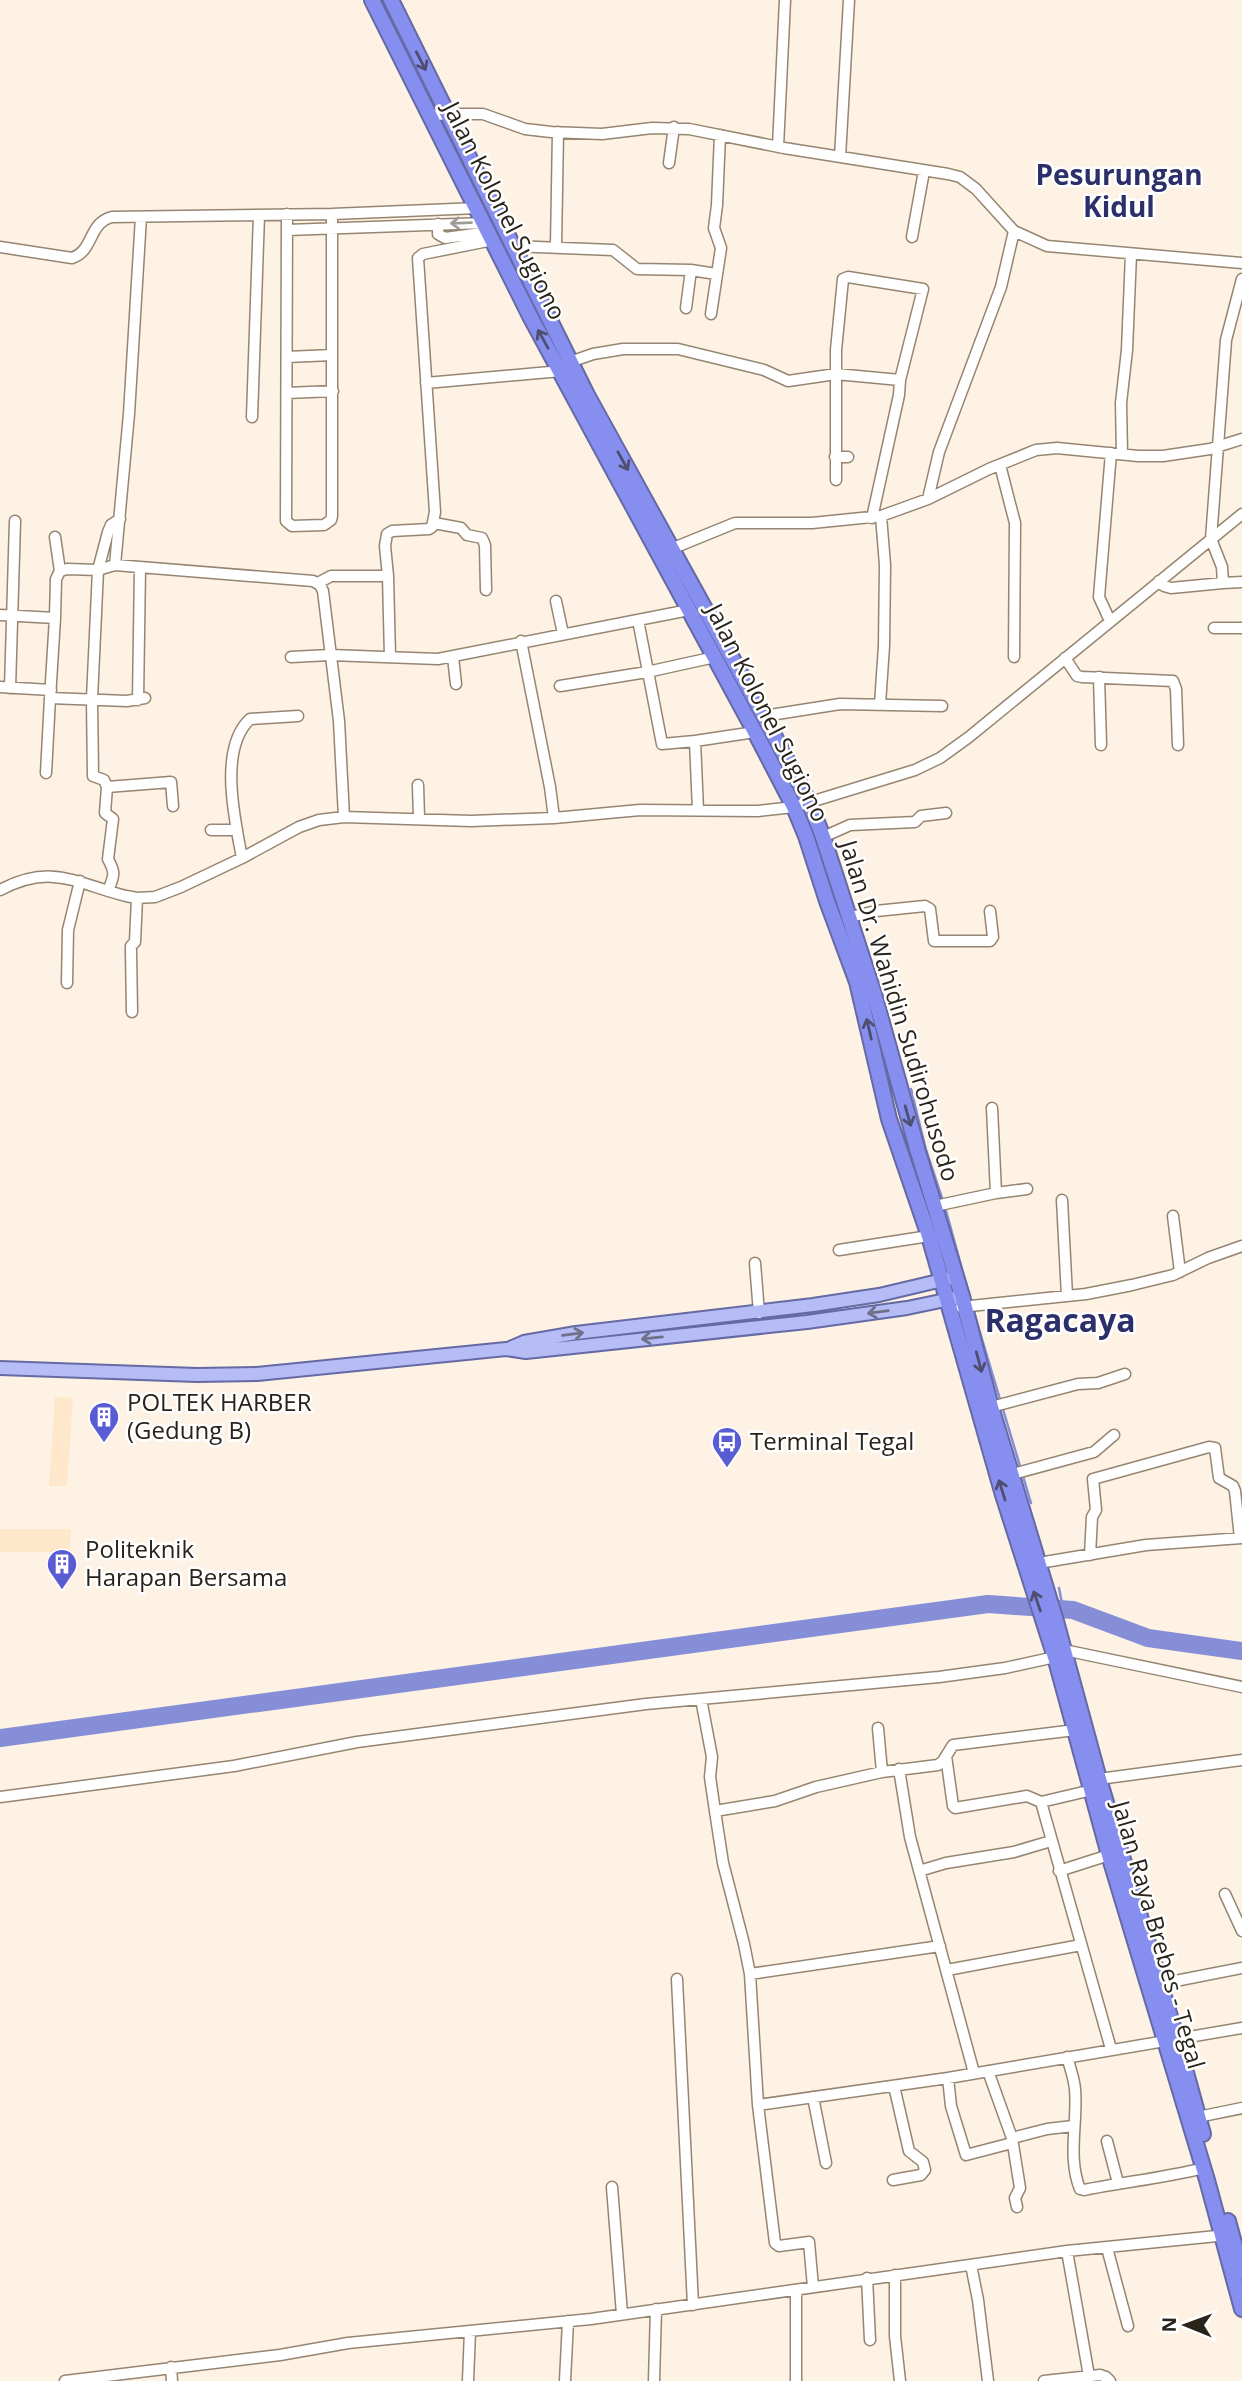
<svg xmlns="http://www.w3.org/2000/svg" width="1242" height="2381" font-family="'Open Sans',sans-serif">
<rect width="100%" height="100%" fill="#fdf2e4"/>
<path fill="#fee7ca" d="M55,1397l18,1 -6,88h-18z
M0,1529h71l-2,23h-69z"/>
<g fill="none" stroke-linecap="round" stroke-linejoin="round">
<path stroke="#858ed6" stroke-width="2.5" d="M911,1089l15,61 17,51
M945,1207l26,95
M973,1309l58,194
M1059,1588l4,21"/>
<path stroke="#858ed6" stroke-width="18" d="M0,1738l988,-134 85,6 75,28 94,13"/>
<g stroke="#968570" stroke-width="13">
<path id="minor" d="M430,116l16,-2h37l42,15 26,3 51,2 50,-6 37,1 95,19 164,26 12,3 16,12 38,42 33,15 195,17
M778,147l7,-147
M840,157l9,-157
M669,163l5,-36
M287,214l-1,307 6,5 32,-1 7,-5 1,-4v-302
M438,224v10l7,4 44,-6
M287,230l198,-7
M912,237l12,-66
M512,246l101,4 24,19 54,1 25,4
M556,246l2,-114
M0,247l72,11c22,-7 16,-35 40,-41l220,-3 146,-6
M686,308l5,-38
M711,314l10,-66 -7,-20 3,-23 3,-70
M287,357l45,-2
M570,362l23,-8 30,-5h55l86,21 24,11 48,-7 64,6 -1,15 -27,123
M426,383l135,-12
M287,393l46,-2
M252,417l7,-202
M1122,454l-1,-51 6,-53 4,-96
M835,457h13
M1000,465l15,58 -1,134
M836,480v-130l7,-71 5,-2 75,12 -23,91
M928,499l11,-47 62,-165 13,-56
M434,523l27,5 6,7 15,3 3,7 1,45
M55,537l5,34
M666,551l69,-28h77l69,-7 47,-17 61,-30 47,-19 21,-2 81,8h25l47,-7 32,-10
M115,565l198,16 7,4 3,6 16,130 5,96
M388,576l2,81
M1159,581l5,5 7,2 52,-5 -1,-16 -11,-28 15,-199 16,-61
M318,583l13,-7h57l-3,-30 2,-12 5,-3 37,-2 3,-2 3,-15 -17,-254 5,-4 70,-14
M1223,583l19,-1
M556,601l7,33
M0,615l55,3 -5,80 77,3 18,-3
M55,618l1,-39 4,-8 7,-2 31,1 17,-5 14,-151 12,-197
M638,620l24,124 33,-3 3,69
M1110,621l-11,-24 12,-144
M1214,628h28
M521,641l29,146 4,31
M291,657l39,-2 108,4 251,-49
M453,657l3,27
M1065,658l12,18 5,1 91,4 3,8 2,56
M1099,677l2,68
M560,686l87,-14 68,-15
M0,687l51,3
M10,688l5,-167
M138,700l2,-133
M880,704l4,-58 1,-81 -4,-49
M764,716l76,-12 102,2
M695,741l60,-9
M46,773l4,-75
M418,785l1,34
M107,787l-3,-7 -11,-4 -1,-77 6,-129 10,-38 3,-7 9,-6
M211,830h26
M823,837l27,-12 65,-3 6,-6 25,-3
M242,858c-7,-38 -24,-109 8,-139l48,-3
M0,890c52,-27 75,-7 126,6l11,2 18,-1 26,-10 61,-29 57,-31 20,-7 25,-3 127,4 83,-3 86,-8 118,1 36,-4 121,-37 25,-12 29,-21 273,-223
M108,891c6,-16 8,-17 0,-32l5,-40 -8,-6 2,-26 64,-5 2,24
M850,917l26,-6 49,-5 5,3 4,32h56l3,-4 -3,-26
M67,983l1,-53 12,-49
M132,1012l-1,-61v-5l4,-4 2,-44
M996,1193l31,-4
M1062,1200l5,96
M935,1206l61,-13 -4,-85
M1173,1216l7,56
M839,1250l90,-14
M755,1263l4,50
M961,1307l125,-13 46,-9 41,-10 35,-17 34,-12
M991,1407l87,-23 20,-1 27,-9
M1013,1474l81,-22 20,-17
M1090,1555l2,-38 4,-7 -3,-31 116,-32 6,1 4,30 14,8 2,5 5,47
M1039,1563l107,-18 96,-7
M1064,1650l178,37
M701,1699l11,58 -2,20 5,34
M878,1728l4,44
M946,1756l7,50 2,2 72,-12 14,6 51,-12
M899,1769l11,68 64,236
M1099,1779l143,-19
M0,1797l234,-31 123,-24 289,-38 293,-27 66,-9 50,-11
M1041,1802l70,247
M919,1871l27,-8 68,-11 37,-11
M1059,1871l50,-16
M1225,1894l17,37
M947,1970l134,-25
M750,1974l190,-28
M677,1979l16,326
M1160,1984l82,-16
M1067,2057c3,10 7,21 8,32 3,33 -8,68 5,100l4,1c40,-8 80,-12 120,-22
M988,2071l24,67 8,50 -5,10 2,9
M948,2078l3,28 15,49 46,-12
M813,2097l13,66
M758,2105l190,-27 294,-50
M1198,2117l44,-9
M1012,2138l35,-9 26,-3
M1107,2141l11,42
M893,2180l28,-5 4,-5 -2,-8 -14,-11 -15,-65
M612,2187l10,127
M1107,2248l21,78
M1067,2251l22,125
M971,2265l7,35 10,81
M895,2275v61l5,45
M867,2278l3,62
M813,2287l-4,-45 -30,4 -4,-3 -17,-138 -8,-131 -6,-30 -21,-81 -8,-52 60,-10 41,-14 66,-15 56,-7 5,-4 10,-16 122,-15
M796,2290v91
M171,2367l1,14
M65,2381l215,-26 68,-12 243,-24 476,-68 160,-16
M468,2381l2,-50
M565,2381l3,-60
M654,2381l2,-72
M1044,2381l56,-6 6,2 4,4"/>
</g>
<g stroke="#6569a4" stroke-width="16">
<path id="major" d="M510,1348l14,-6 52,-9 237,-28 66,-10 72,-17
M0,1368l197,7 60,-1 249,-25 20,3 281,-30 100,-14 48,-10"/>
</g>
<g stroke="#6569a4" stroke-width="18">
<path id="highway" d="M372,0l159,318 224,414 39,75 12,29 21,65 30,81 32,137 40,117 74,259 52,162 54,198 98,325 35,129
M391,0l196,395 177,321 46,88 13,33 51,157 44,158 44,144 29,111 65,214 43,158 78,261 26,94
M1228,2221l14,51"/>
</g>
<use href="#minor" stroke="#fff" stroke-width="10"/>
<use href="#major" stroke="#b6bcf5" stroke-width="12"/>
<use href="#highway" stroke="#868fef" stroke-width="14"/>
</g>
<defs><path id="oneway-shaft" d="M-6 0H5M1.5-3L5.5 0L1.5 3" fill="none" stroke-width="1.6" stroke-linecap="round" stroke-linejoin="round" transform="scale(1.75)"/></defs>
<g stroke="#4e4e6f">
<use href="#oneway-shaft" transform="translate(421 61) rotate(63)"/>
<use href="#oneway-shaft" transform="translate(543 339) rotate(-119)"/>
<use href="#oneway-shaft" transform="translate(623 461) rotate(61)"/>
<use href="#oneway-shaft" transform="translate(869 1029) rotate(-103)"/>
<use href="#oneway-shaft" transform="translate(908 1116) rotate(74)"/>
<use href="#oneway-shaft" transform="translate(979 1362) rotate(75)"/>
<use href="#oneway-shaft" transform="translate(1002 1490) rotate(-107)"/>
<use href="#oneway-shaft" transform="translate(1037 1601) rotate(-109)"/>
</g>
<use stroke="#9f9c98" href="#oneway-shaft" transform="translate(461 223) rotate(178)"/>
<g stroke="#707088">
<use href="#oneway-shaft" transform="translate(878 1312) rotate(172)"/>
<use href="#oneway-shaft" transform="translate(573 1334) rotate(-8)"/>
<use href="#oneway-shaft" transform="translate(652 1338) rotate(174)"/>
</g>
<defs>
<g id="building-pin" transform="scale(1.575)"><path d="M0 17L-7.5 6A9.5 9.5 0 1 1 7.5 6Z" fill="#5a5cd3" stroke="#fff"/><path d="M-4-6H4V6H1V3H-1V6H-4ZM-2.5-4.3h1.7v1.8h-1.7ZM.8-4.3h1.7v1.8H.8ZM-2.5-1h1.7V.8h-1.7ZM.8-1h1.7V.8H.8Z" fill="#fff"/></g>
<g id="bus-pin" transform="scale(1.575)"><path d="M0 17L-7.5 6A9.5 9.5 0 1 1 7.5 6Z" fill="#5a5cd3" stroke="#fff"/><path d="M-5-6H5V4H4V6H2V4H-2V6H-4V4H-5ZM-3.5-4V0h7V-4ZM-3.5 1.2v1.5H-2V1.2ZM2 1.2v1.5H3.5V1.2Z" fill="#fff"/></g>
</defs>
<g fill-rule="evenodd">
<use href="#building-pin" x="104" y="1417"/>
<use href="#bus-pin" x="727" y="1442"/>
<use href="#building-pin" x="62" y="1564"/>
</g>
<g text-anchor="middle" stroke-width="5" stroke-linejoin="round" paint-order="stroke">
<g font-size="24" fill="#29231a" stroke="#fff">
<text transform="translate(504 211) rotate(63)" y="8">Jalan Kolonel Sugiono</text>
<text transform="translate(767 713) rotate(63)" y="8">Jalan Kolonel Sugiono</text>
<text transform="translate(899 1011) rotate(73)" y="8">Jalan Dr. Wahidin Sudirohusodo</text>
<text transform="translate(1158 1935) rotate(74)" y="8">Jalan Raya Brebes - Tegal</text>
</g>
<g font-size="24" fill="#29231a" stroke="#fff" text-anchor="start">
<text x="127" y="1411">POLTEK HARBER<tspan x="127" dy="28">(Gedung B)</tspan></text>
<text x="750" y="1450">Terminal Tegal</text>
<text x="85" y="1558">Politeknik<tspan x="85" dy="28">Harapan Bersama</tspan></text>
</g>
<g font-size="28" font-weight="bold" fill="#2c2f69" stroke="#fff">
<text x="1119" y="185">Pesurungan<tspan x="1119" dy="32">Kidul</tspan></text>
</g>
<g font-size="32" font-weight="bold" fill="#2c2f69" stroke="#fff">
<text x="1060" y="1332">Ragacaya</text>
</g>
</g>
<g transform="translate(1186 2325) rotate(271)" stroke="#ffffff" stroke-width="5" paint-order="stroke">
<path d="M0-5L12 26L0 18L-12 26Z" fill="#29231a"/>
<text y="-10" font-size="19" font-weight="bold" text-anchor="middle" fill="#29231a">N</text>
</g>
</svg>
